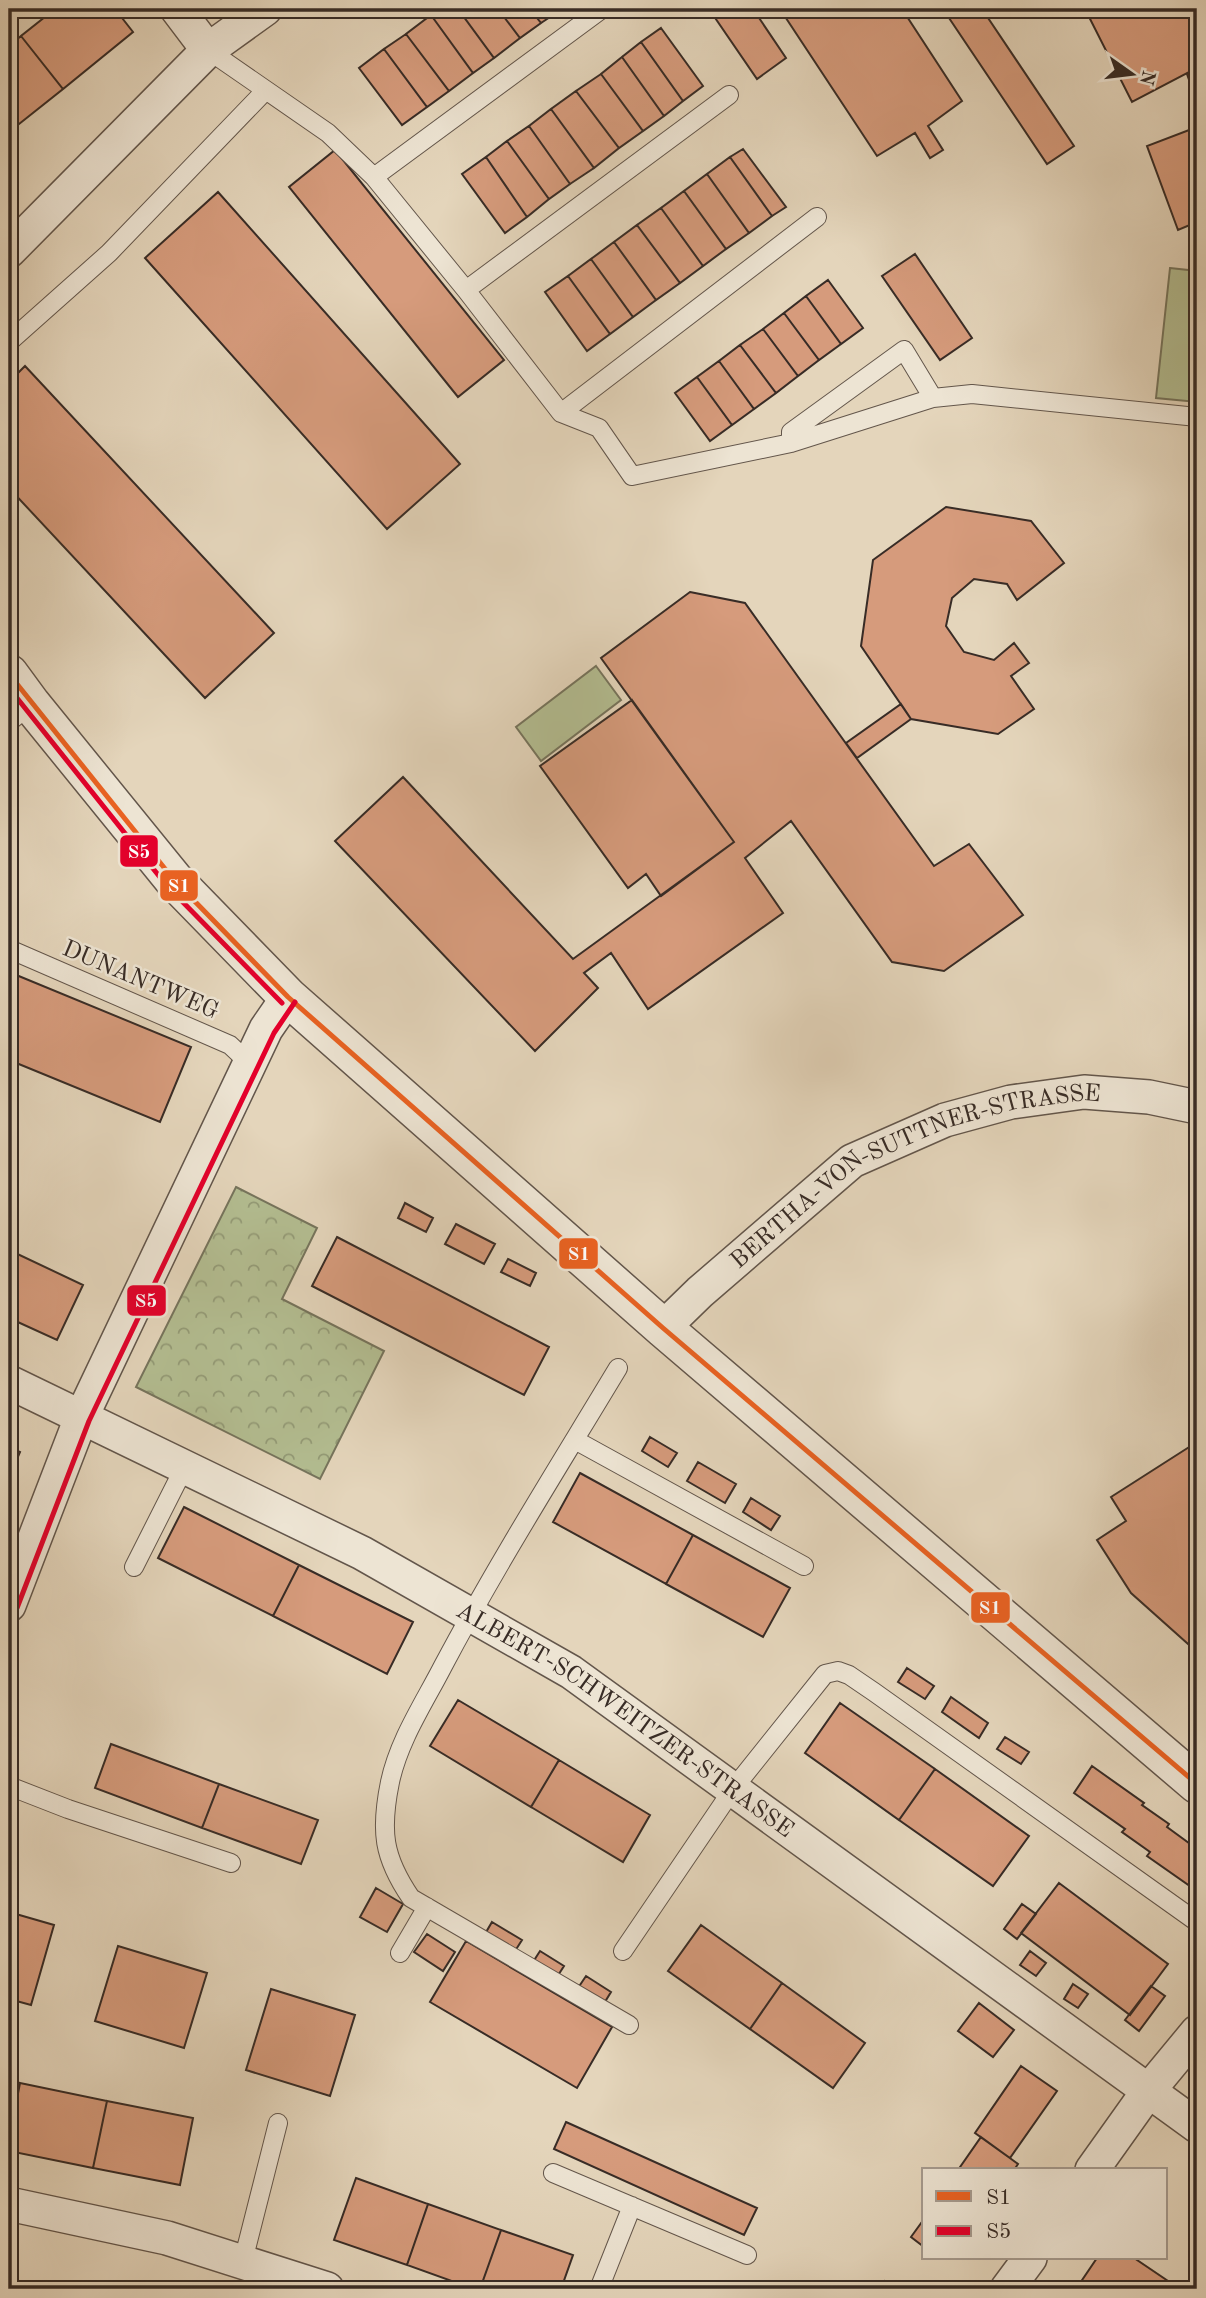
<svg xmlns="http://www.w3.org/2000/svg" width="1206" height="2298" font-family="'Old Standard TT',serif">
<defs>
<pattern id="park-crowns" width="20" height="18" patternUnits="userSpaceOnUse" patternTransform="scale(1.75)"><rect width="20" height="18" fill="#b3bd91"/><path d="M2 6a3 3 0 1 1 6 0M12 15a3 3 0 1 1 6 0" fill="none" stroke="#939a76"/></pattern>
</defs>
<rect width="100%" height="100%" fill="#e4d5bb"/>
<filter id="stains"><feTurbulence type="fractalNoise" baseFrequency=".00286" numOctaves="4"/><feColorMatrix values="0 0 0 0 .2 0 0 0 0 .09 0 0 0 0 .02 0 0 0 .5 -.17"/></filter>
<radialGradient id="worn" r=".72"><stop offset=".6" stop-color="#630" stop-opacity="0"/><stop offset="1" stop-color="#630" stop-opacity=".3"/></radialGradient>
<path fill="url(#park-crowns)" stroke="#76745c" stroke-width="2" d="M236,1187l81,41 -35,71 102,52 -64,128 -184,-92z"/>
<path fill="#b3bd91" stroke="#76745c" stroke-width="2" d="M1170,268l27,3v131l-41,-4z
M596,666l25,34 -80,61 -25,-34z"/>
<path fill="#d69b7c" stroke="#382c26" stroke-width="2" d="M55,9h60l18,23 -70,57 -42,-53z
M439,9h19l36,49 -21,15 -42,-58z
M458,9h40l22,29 -26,20z
M498,9h32l11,14 -21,15z
M530,9h27l2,2 -18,12z
M709,9h44l33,49 -29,21z
M780,9h122l60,92 -34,25 15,24 -13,8 -15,-25 -38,23z
M943,9h39l92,137 -27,18z
M1085,9h112v59l-65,34z
M431,15l42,58 -24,18 -43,-57z
M661,28l42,58 -20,15 -42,-59z
M406,34l43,57 -22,16 -43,-58z
M21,36l42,53 -54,43v-86z
M641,42l42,59 -19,15 -42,-59z
M384,49l43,58 -25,18 -43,-57z
M622,57l42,59 -21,15 -42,-57z
M1197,68v35l-10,-29z
M601,74l42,57 -24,17 -43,-57z
M576,91l43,57 -25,20 -43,-59z
M551,109l43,59 -24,16 -41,-58z
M529,126l41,58 -21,15 -42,-58z
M1197,127v95l-19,8 -31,-84z
M507,141l42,58 -22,18 -41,-60z
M743,149l43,58 -14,9 -42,-59z
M335,150l169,210 -46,37 -169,-210z
M486,157l41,60 -22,16 -43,-59z
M730,157l42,59 -23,17 -42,-59z
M707,174l42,59 -23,16 -42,-58z
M684,191l42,58 -23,17 -42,-58z
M218,192l242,272 -73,65 -242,-271z
M661,208l42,58 -23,17 -43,-58z
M637,225l43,58 -24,17 -42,-58z
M614,242l42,58 -23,17 -42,-58z
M915,254l57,84 -32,22 -58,-84z
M591,259l42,58 -23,17 -42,-58z
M568,276l42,58 -23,17 -42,-59z
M828,280l35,48 -22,16 -35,-48z
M806,296l35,48 -22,16 -35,-47z
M784,313l35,47 -21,16 -35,-47z
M763,329l35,47 -22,17 -36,-48z
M740,345l36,48 -22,16 -35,-48z
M719,361l35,48 -22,16 -35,-48z
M25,366l249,267 -69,65 -196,-210v-106z
M697,377l35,48 -22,16 -35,-48z
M946,507l85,14 33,42 -47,37 -10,-16 -33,-5 -22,19 -6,28 18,26 30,8 20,-17 15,20 -18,13 23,33 -36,25 -87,-15 -50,-73 12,-86z
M690,592l55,11 189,263 35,-22 54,71 -79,56 -52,-9 -101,-141 -46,37 38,55 -135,96 -37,-56 -27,20 14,15 -63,63 -200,-210 68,-64 170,182 161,-117 -133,-184z
M632,700l102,142 -73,54 -15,-22 -18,14 -88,-122z
M901,704l10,15 -54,39 -11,-15z
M9,972l182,75 -31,75 -151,-62z
M405,1203l28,15 -7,14 -28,-14z
M456,1224l39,20 -11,20 -39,-20z
M337,1237l212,110 -25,48 -212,-109z
M9,1250l74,35 -26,55 -48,-22z
M508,1259l28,14 -6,13 -29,-14z
M650,1437l27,16 -9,14 -26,-16z
M1197,1442v210l-66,-59 -34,-53 29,-19 -15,-24z
M9,1447l11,5 -11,26z
M698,1462l38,22 -11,19 -38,-22z
M580,1473l113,62 -27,49 -113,-62z
M751,1498l29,18 -9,14 -28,-18z
M184,1507l115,58 -26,51 -115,-58z
M693,1535l97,53 -27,49 -97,-53z
M299,1565l114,57 -26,52 -114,-58z
M907,1668l27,18 -9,13 -27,-17z
M951,1697l37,26 -9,15 -37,-26z
M458,1700l101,60 -28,47 -101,-61z
M840,1703l95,66 -36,51 -94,-67z
M1005,1737l24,15 -8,12 -24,-15z
M111,1744l108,40 -17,44 -107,-40z
M559,1760l91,55 -27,47 -92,-55z
M1092,1766l52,37 -2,2 27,19 -2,3 30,22v42l-50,-35 3,-4 -28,-20 3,-3 -51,-36z
M935,1769l94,67 -36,50 -94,-66z
M219,1784l99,36 -17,44 -99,-36z
M1059,1883l109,81 -38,51 -109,-82z
M376,1888l27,16 -16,28 -27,-15z
M1022,1904l14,10 -19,25 -13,-10z
M9,1912l45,13 -23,80 -22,-6z
M492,1922l30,18 -7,11 -30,-17z
M701,1925l81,58 -32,46 -82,-58z
M427,1934l28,18 -12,19 -29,-19z
M466,1941l146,86 -35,61 -147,-86z
M118,1946l89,27 -23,75 -89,-27z
M540,1951l24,15 -7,11 -24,-15z
M1030,1951l16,12 -10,13 -16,-11z
M586,1976l25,16 -8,13 -25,-17z
M782,1983l83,60 -32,45 -83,-59z
M1073,1984l15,10 -10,14 -14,-9z
M1151,1986l14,10 -26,35 -14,-11z
M271,1989l84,26 -25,81 -84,-26z
M979,2003l35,27 -21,27 -35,-26z
M1021,2066l36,25 -47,67 -35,-25z
M9,2081l11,2 -11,57z
M20,2083l87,18 -14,67 -84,-17v-11z
M107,2101l86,17 -13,67 -87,-17z
M566,2122l191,86 -13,27 -190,-86z
M981,2137l37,27 -4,6h-56z
M356,2178l72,26 -21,61 -73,-25z
M428,2204l73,26 -21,59h-6l-67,-24z
M924,2219v28l-13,-10z
M501,2230l72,25 -12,34h-81z
M1097,2258h37l37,25 -4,6h-91z
M885,2281l15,8h-19z
M643,2283l13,6h-16z"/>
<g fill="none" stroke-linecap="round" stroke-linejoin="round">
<g stroke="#63564b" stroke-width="20">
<path id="service" d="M208,50l120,83 46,44 92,113 95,123 38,15 33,48 159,-33 142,-45 39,-4 225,23
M374,177l228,-168
M466,290l263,-195
M9,342l100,-89 156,-162
M561,413l256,-196
M791,443v-11l113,-82 29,48
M9,722l22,-18
M9,949l221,96 19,18
M618,1368c-59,98 -121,196 -175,298 -19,37 -44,74 -53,116 -10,49 -7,75 21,116l218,127
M575,1440l229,126
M134,1567l50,-99
M9,1786l59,23 163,54
M623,1951l110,-162 92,-115 13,-3 11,4 25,17 323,230
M400,1953l27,-46
M553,2173l194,82
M243,2261l35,-138
M599,2289l33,-83"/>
</g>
<g stroke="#63564b" stroke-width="36">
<g id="minor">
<path d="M177,9l31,41"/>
<path d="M9,251l199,-201 57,-41"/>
<path id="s1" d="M663,1328l37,-36 152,-131 93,-41 66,-18 73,-10 65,5 48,10"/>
<path id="s2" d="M9,1382l353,171 209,119 626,454"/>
<path d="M9,1605l72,-187 185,-389 22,-32"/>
<path d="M1092,2170l57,-80 48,-58"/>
<path d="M9,2204l158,34 160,51"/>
<path d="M1007,2289l23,-31"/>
</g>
</g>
<g stroke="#63564b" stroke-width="41">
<path id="tertiary" d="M9,674l22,30 143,176 114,117 375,331 534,456"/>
</g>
<use href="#service" stroke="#ede4d3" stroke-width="18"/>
<use href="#minor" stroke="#ede4d3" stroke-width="33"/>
<use href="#tertiary" stroke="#ede4d3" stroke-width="38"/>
<g stroke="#ede4d3" stroke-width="10">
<path id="bus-1" d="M9,674l165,206 114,117 375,331 534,456"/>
</g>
<g stroke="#ede4d3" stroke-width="10">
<path id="bus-2" d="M9,688l158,198 115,117
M17,1608l72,-187 185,-388 21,-31"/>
</g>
<use href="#bus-1" stroke="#e96222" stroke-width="5"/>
<use href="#bus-2" stroke="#e4002b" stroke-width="5"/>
</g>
<g text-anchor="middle" stroke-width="5" stroke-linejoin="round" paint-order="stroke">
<g font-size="24" fill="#382c26" stroke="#ede4d3">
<text transform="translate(141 979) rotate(23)" y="8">DUNANTWEG</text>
<text dy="8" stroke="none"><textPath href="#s1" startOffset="304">BERTHA-VON-SUTTNER-STRASSE</textPath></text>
<text dy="8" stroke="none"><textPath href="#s2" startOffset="704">ALBERT-SCHWEITZER-STRASSE</textPath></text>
</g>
</g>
<g stroke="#ede4d3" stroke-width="2.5">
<rect x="119" y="834" width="40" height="34" rx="7" fill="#e4002b"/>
<rect x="159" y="869" width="40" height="33" rx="7" fill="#e96222"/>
<rect x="558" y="1237" width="41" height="33" rx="7" fill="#e96222"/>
<rect x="126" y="1284" width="41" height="33" rx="7" fill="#e4002b"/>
<rect x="970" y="1591" width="41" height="33" rx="7" fill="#e96222"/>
</g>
<g font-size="19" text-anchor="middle" font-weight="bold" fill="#fff">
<text x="139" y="858">S5</text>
<text x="179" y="892">S1</text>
<text x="579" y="1260">S1</text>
<text x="146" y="1307">S5</text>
<text x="990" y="1614">S1</text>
</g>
<rect width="1206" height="2298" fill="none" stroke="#e4d5bb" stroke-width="35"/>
<rect x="10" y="10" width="1185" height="2277" fill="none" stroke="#382c26" stroke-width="3.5"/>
<rect x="18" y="18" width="1171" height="2263" fill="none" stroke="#382c26" stroke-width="2"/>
<rect x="922" y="2168" width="245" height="91" fill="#ede4d3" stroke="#a59a8e" stroke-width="2"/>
<rect x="936" y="2191" width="35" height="10" fill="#e96222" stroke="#a59a8e" stroke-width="2"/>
<text x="986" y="2204" font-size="21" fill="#382c26">S1</text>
<rect x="936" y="2226" width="35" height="10" fill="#e4002b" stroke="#a59a8e" stroke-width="2"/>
<text x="986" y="2238" font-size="21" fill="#382c26">S5</text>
<g transform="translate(1132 74) rotate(104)" stroke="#ede4d3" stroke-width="5" paint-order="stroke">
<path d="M0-5L12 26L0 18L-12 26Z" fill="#382c26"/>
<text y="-10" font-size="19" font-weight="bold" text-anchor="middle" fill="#382c26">N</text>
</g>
<rect width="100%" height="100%" filter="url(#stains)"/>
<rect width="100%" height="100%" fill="url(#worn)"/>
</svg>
